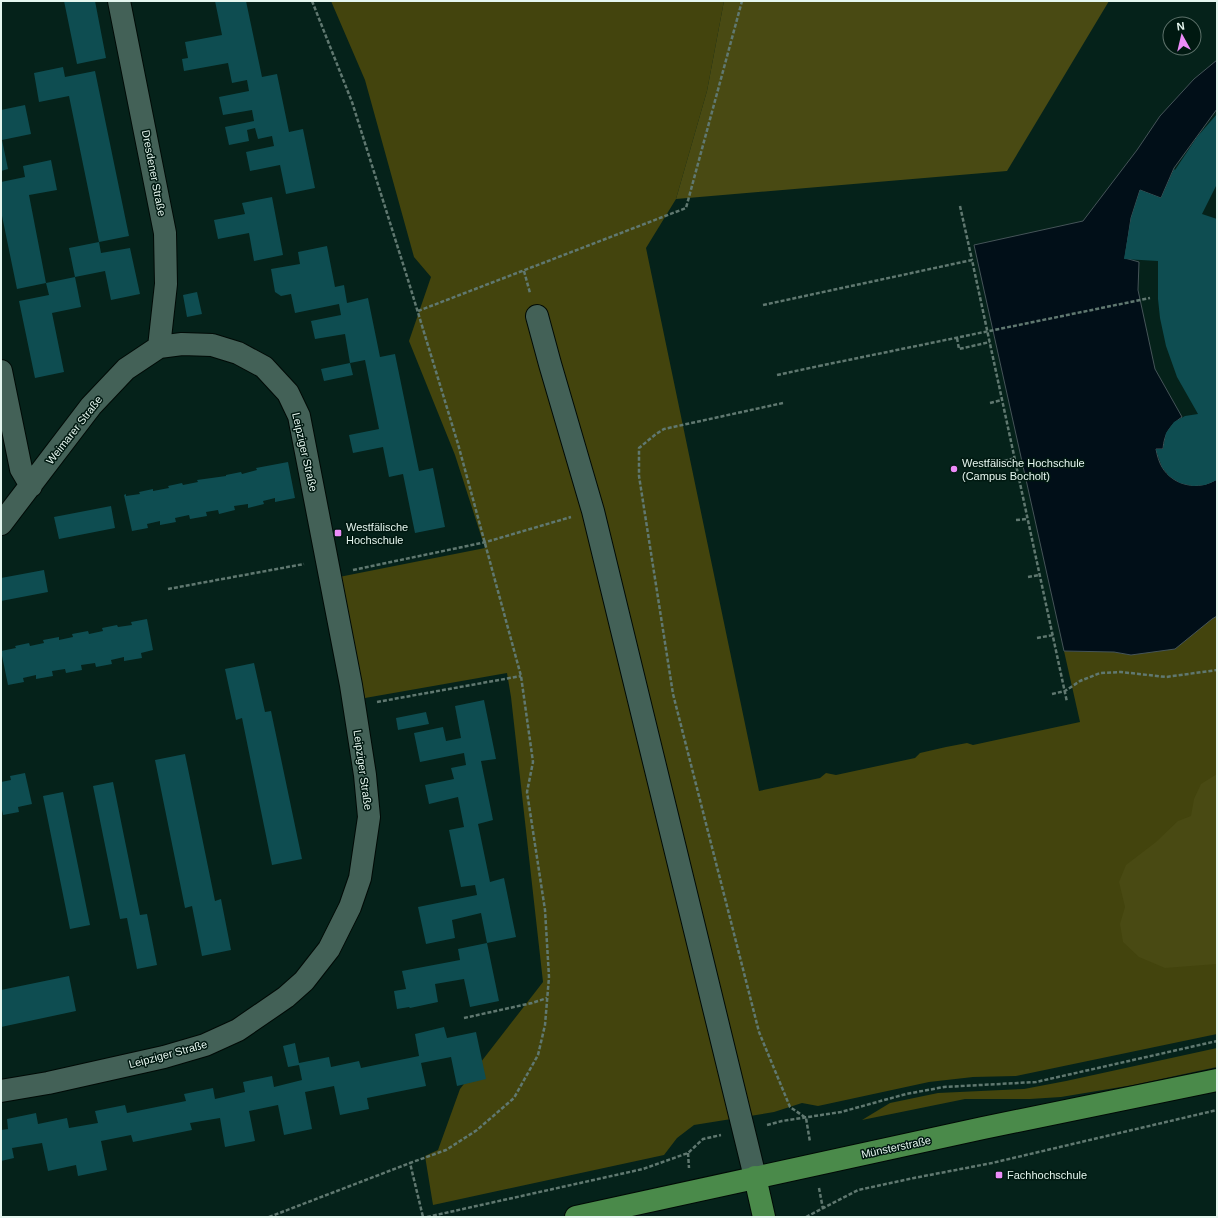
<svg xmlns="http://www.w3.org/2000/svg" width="1218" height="1218" font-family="Helvetica,sans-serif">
<rect width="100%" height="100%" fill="#05221a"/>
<path fill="#43440d" d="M331,1h393l-17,90 -31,108 -30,49 113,543 61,-13 6,-5 10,2 79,-17 5,-5 26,-6 21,-4 6,2 107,-23 -16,-71 50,1 17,3 86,-39v418l-201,42 -43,1 -44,5 -111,24 -16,-3 -28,9 -80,13 -17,13 -13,17 -231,50 -8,-49 13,-6 22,-61 83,-107 -32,-285 -4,-24 -142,25 -26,-121 146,-29 -30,-93 -46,-114 22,-64 -17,-20 -49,-177z
M1217,1048v19l-84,18 -72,12 -31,2h-65l-103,21 28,-17 48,-10 86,-4 42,-8z"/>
<path fill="#494a13" d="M724,1h385l-102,170 -331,28 31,-108z
M1217,774v190l-52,4 -26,-11 -16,-15 -3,-18 5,-17 -6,-25 7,-17 30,-23 22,-21 13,-5 3,-17 7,-15z"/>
<path fill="#010f18" stroke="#455458" d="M1217,60v49l-43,59 -13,30 -21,-8 -9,28 -6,40 14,4 -1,28 17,79 27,48c-12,8 -18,17 -19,32h-7c1,6 3,13 6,18 11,19 37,24 55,12v137l-5,3 -37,30 -44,6 -17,-3 -50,-1 -90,-406 109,-24 54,-71 23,-34 34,-37z"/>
<path fill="#0e4d51" d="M64,1h31l11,57 -29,6z
M215,1h31l16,76 15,-3 12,58 14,-3 12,59 -29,6 -6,-29 -30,6 -4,-19 28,-6 -2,-10 -14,3 -3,-11 -8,2 2,11 -20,4 -4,-18 29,-6 -2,-11 -29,5 -4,-18 30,-6 -2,-11 -15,3 -4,-20 -44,8 -2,-12 6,-1 -3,-16 37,-7z
M63,67l2,10 30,-6 34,165 -30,6 -30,-146 -30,6 -5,-29z
M25,105l6,29 -29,6 6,29 -7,2v-61z
M1217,114v70l-15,30 15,5v261l-12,5 -12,1 -13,-3 -11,-7 -7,-9 -5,-14 -1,-4h7l3,-16 8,-11 11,-6 13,-2 -21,-37 -11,-31 -6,-28 -2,-19v-38l-34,-2 7,-41 9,-28 21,8 13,-29 1,1 22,-33z
M51,160l6,30 -28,5 17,88 -29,6 -16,-78v-29l24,-5 -2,-11z
M272,197l11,58 -29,6 -5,-28 -31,6 -4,-19 31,-6 -3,-11z
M99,242l2,11 29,-5 10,46 -29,6 -6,-29 -30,6 6,30 -29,6 12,59 -29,6 -16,-77 30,-6 -3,-12 29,-6 -6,-29z
M327,246l8,41 9,-2 3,18 21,-5 12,59 15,-3 24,117 14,-3 12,59 -30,6 -12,-59 -14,3 -6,-30 -30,6 -4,-18 30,-6 -14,-69 -15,3 -5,-29 -30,5 -4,-18 30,-6 -2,-11 -44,9 -4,-19 -10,2 -6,-4 -4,-23 29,-5 -2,-12z
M197,292l5,22 -15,3 -4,-22z
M350,363l3,12 -29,6 -3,-12z
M288,462l7,36 -20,4v-4l-12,3 1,3 -16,4v-4l-14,2 1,4 -16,4 -1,-4 -12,2 1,4 -17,3 -1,-4 -14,3 1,4 -16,3v-4l-13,3 1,4 -16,3 -8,-36 2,-1v2l14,-2 -1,-2 14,-3v2l16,-3 -1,-2 14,-3 1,2 15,-3 -1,-2 29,-4v-1l15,-3 1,2 15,-4 -1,-2z
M111,506l4,22 -56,11 -5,-22z
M44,570l4,22 -47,9v-23z
M147,619l6,31 -12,3 1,5 -18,3v-4l-13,3 1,4 -16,3 -1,-4 -14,2 1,5 -16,3 -1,-4 -13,2 1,5 -17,3v-4l-13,3 1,4 -16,3 -7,-34 15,-3 -1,-2 14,-3 1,3 14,-3 -1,-3 16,-3v3l14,-3 -1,-3 16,-3 1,3 14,-3 -1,-3 15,-3 1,2 14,-2 -1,-3z
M254,663l11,49 6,-1 31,148 -30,6 -30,-147 -6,2 -11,-51z
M484,700l12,59 -15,2 12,59 -15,4 12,58 14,-4 12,59 -29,6 12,58 -29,6 -6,-28 -29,5 3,18 -28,6 -1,-1 -12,2 -3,-18 12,-2 -4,-18 58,-11 -2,-11 29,-6 -6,-30 -29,7 3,18 -29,6 -8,-37 59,-12 -2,-10 -14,2 -12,-57 15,-3 -6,-30 -29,7 -4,-19 29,-6 -3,-11 15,-3 -2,-12 -44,9 -6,-29 29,-6 3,14 15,-3 -6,-32z
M426,712l3,12 -31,6 -2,-12z
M185,754l30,147 6,-2 10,51 -29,6 -10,-50 -7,2 -30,-148z
M25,773l7,31 -14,3 1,5 -16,3 -1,-5 -1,1v-29l10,-2 -1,-4z
M113,782l27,133 7,-1 10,51 -20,4 -10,-51 -7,1 -27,-133z
M63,792l27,133 -20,4 -27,-133z
M69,976l7,35 -75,16v-37z
M444,1027l3,11 29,-6 10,47 -29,7 -6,-29 -30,6 5,23 -59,12 2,11 -29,6 -6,-29 -29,6 7,37 -28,6 -6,-30 -29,6 6,30 -30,6 -5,-29 -30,5 2,7 -59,12 -2,-7 -30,6 6,29 -29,6 -2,-11 -28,6 -6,-28 -30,5 2,10 -13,3v-31l7,-1 -1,-10 29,-6 2,11 29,-6 2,10 29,-5 -3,-12 30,-6 2,8 59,-12 -2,-7 29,-6 2,11 30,-7 -2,-10 29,-6 2,11 28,-7 -3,-15 -11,2 -5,-21 12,-3 4,20 30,-6 2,10 28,-6 2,7 58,-12 -4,-22z"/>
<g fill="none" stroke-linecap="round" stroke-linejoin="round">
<g stroke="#000a06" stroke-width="24">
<path id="minor" d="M119,1l46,232 1,51 -7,63
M537,316l13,48 43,147 162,666
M1,371l20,98 10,17
M1,524l90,-118 35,-37 33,-22 23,-3 30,1 26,8 26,14 24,26 11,23 52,269 14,90 4,42 -9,61 -10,29 -21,42 -25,32 -18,16 -48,33 -33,15 -41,12 -116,26 -47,8"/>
</g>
<g stroke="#000a06" stroke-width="24">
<path id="major" d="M755,1177l9,40
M576,1217l407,-89 234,-48"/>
</g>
<path stroke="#607870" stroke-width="2.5" stroke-dasharray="4 2" stroke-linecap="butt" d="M312,1l40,101 57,181 49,161 63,232 12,86 -6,30 18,118 4,67 -4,48 -7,30 -24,43 -37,32 -31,20 -36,13 13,54
M960,206l12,54
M524,271l6,22
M763,305l209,-45 95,442
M418,311l268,-103 56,-207
M957,338l2,11 31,-7
M777,375l42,-9
M783,403l-119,26 -8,5 -17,14v28l34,218 86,338 31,75 16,11 4,24
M990,403l12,-3
M1004,461l11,-3
M1016,520l11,-1
M353,570l133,-28 85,-25
M1028,577l12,-2
M168,589l136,-25
M1037,638l16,-3
M1052,694l13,-3 15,-10 20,-8 21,-1 45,5 51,-7
M377,702l144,-26
M464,1018l68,-15 15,-5
M767,1125l15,-4 59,-9 65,-18 38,-7 92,-5 181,-41
M688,1153l1,15
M819,1188l4,21
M269,1217l141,-54
M427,1217l216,-48 45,-16 15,-14 18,-4
M806,1217l52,-27 56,-12 78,-15 225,-53"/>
<use href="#minor" stroke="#436157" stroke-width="22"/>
<use href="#major" stroke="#4a8a4a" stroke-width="22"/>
<path stroke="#607870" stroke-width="2.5" stroke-dasharray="4 2" stroke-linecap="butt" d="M819,366l331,-68"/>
</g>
<g fill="#ed8cf9" stroke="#001911" stroke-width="1.5">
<circle cx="954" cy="469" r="4"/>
<rect x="334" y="529" width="8" height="8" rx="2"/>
<rect x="995" y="1171" width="8" height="8" rx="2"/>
</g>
<g text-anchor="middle" stroke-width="3" stroke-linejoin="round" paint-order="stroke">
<g font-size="11" fill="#e5f6ef" stroke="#001911">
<text transform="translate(154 173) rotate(79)" y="4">Dresdener Straße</text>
<text transform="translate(74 430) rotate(-52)" y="4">Weimarer Straße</text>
<text transform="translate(305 452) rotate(77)" y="4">Leipziger Straße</text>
<text transform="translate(363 770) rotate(82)" y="4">Leipziger Straße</text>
<text transform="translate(168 1054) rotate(-15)" y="4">Leipziger Straße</text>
<text transform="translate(896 1147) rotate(-12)" y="4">Münsterstraße</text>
</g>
<g font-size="11" fill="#e5f6ef" stroke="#001911" text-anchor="start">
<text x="962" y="467">Westfälische Hochschule<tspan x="962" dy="13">(Campus Bocholt)</tspan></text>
<text x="346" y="531">Westfälische<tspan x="346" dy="13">Hochschule</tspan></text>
<text x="1007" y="1179">Fachhochschule</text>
</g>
</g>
<rect width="1218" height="1218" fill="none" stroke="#e5f6ef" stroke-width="4"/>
<g transform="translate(1182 36) rotate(352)"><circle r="19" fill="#001911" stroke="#5c716a"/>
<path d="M0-3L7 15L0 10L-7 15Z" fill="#ed8cf9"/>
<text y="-6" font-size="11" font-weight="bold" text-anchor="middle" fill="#e5f6ef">N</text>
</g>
</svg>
